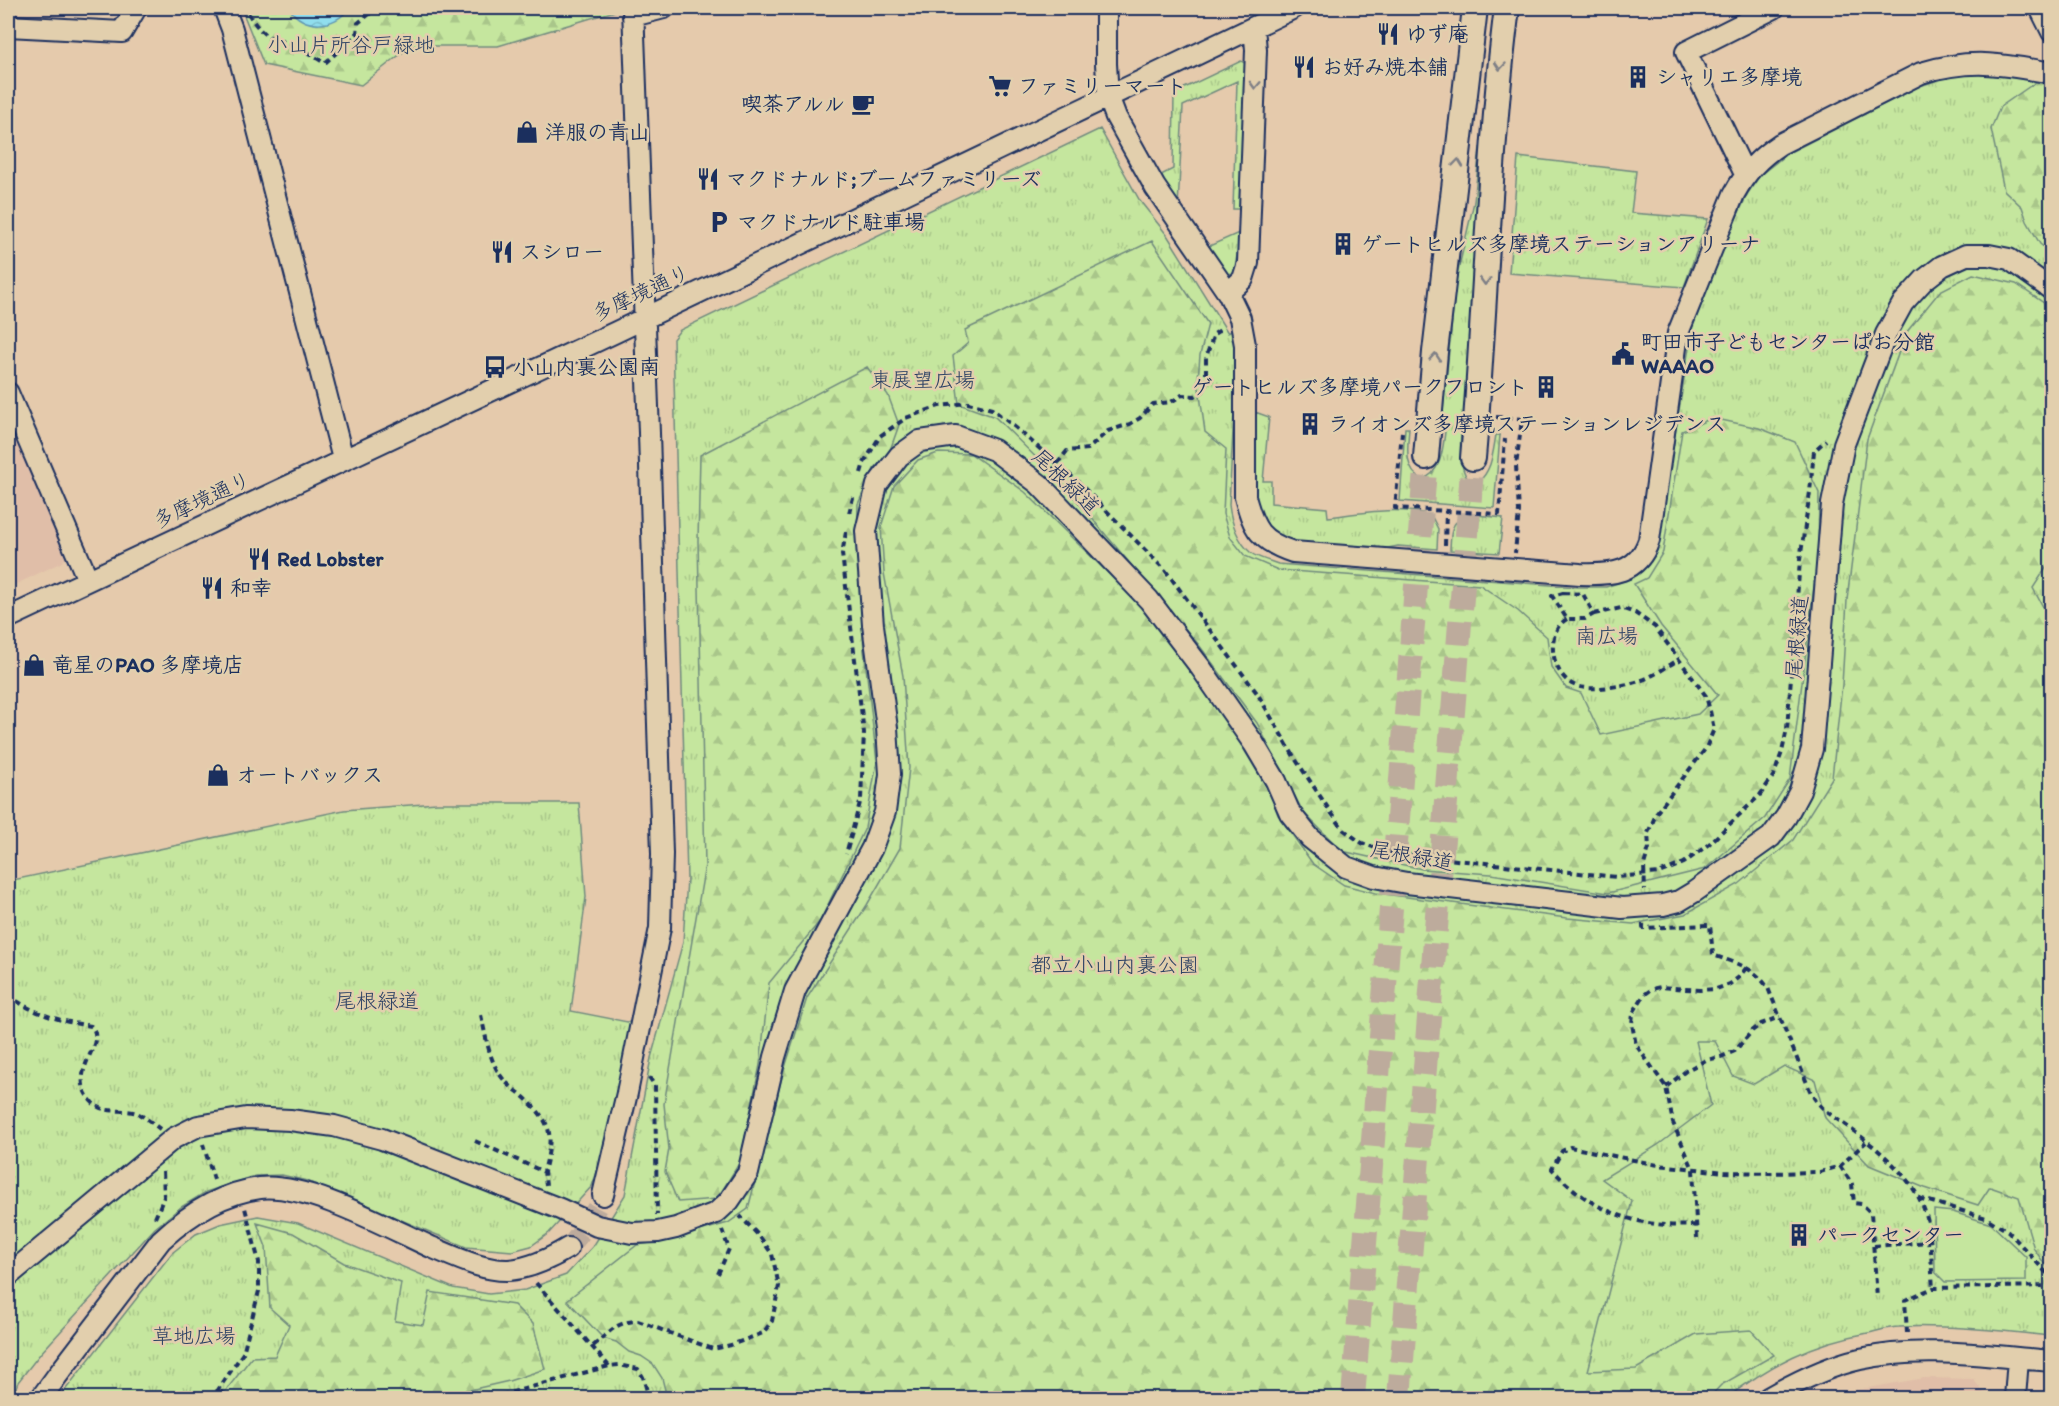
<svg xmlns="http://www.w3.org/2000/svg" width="2059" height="1406" font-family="Itim,'Klee One',sans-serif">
<defs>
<pattern id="grass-tufts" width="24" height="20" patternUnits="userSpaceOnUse" patternTransform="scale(1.5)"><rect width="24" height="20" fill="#c5e69e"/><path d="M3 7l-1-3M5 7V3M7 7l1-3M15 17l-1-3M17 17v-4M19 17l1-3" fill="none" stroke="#a9c68a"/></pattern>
<pattern id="forest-firs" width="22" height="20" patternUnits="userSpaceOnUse" patternTransform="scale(1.5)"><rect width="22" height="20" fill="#c5e69e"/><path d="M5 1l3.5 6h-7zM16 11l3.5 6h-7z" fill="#a9c68a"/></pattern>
<pattern id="water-waves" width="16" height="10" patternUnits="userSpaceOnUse" patternTransform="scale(1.5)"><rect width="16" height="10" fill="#90deee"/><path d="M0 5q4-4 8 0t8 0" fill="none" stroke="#7cbfce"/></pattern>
</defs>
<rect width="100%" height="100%" fill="#e5caac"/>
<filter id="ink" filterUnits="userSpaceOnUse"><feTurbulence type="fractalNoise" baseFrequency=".0167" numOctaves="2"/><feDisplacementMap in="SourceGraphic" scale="12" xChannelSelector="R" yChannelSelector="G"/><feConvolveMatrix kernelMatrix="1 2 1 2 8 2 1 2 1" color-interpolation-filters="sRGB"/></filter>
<g filter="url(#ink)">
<path fill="#e0bea8" d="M11,423l56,133 -5,6 -54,26v-163z
M1924,1378l49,1 15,19h-163l10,-4z"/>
<path fill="url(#grass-tufts)" stroke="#708a7e" stroke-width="1.5" d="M1241,61l6,3 -4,145h-10l4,-128 -54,25 -5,102 -19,-32 14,-7 1,-76z
M1973,74l45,3 33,6v1253c-50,-5 -101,-11 -152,-9 -10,0 -21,4 -31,6 -56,10 -97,31 -141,65h-1668l113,-145 24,-19 24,-10 38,-8 40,7 155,65 36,6 36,-4 41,-15 28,-30 31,-50 26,-137 32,-116 4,-63 -14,-540 7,-9 420,-201 40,72 27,34 61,98 5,-3 4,27 -8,148c2,17 9,37 22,48 7,5 19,8 27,11l299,23h29l26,-9 8,-5 17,-26 35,-218 30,-80 26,-56 12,-18 28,-22 132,-67 27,-9z
M1480,147l-5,140 -11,145h-3c-1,17 -2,33 7,48l10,2c14,-11 15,-30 18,-47h4l-6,73 -94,-7 5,-73h4c-1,17 -6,43 13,51 19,-5 21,-31 23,-47l-4,-1 15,-151 18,-78z
M1518,157l118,14 -5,42 77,6 -24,68 -175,-14z
M1241,232l-7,41 -7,1 -20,-27z
M1255,412l14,5 -6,64h8v22l56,5 1,9c34,-4 68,-11 103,-2l7,14 -1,20 -39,-3 -15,3 -89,-6 -26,-11 -16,-35z
M1477,515l26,3 -4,35 -49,-3c1,-23 1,-33 27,-35z
M437,803h142l7,94 -15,114 62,12 -27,124 -14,39 -43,47 -18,13 -19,5 -46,-4 -159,-66 -25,-6 -27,1 -49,16 -25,15 -26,21 -115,126 -22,28 -6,16h-4v-517l336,-71z"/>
<path fill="url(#forest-firs)" stroke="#708a7e" stroke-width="1.5" d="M241,8h374v3l-117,35h-87l-50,39 -97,-20z
M2036,82l15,3v168l-11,-9 -13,-23 -5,-14 -18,-17 -13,-61 9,-22z
M1152,241l56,83 -8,31 -2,25 7,52 21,17 -3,65 7,23 15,19 33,14 202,15 38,26 29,26 4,30 15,21 15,5 20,42 97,-21 20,-19 -57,-69 -27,-42 13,-6 16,-26 19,-121 30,-13 47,10 36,14 24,51 -1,61 -28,225 -25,39 -60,51 -97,24 -117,-19 -69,-5 -80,-18 -39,-39 -46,-89 -58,-78 -137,-162 -67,-66 -36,-13 -6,-48 15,-13 -3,-13z
M1973,274l43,10 35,24v260l-3,-3 -15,23 19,36 -1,649 -17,-24 -15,-52 -29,-10 -12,18 -53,-17 -56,-23 -44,-47 -10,-38 -31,-14 -30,18 -21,-8 -18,-35h-19l15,64 -53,40 -56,34 30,22 -44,170 48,-2 60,-35 55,-4 23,25 -53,30 -12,13h-1042l-5,-20 -9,-14 -12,-8 -12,-4 -13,-10 -13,-4 -36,-38 70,-55 27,-4 64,-18 20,-14 34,-132 25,-79 60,-93 33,-57 9,-80 -6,-92 -19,-103 -3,-46 13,-41 24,-26 20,-7 33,1 54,38 125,122 85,113 32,57 11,31 35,49 31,21 32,8 191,25 66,6 52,-10 54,-30 54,-44 39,-62 10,-93 5,-85 20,-161 39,-106 34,-42z
M867,367l21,28 11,30 -10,28 -15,16 -16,35 -1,43 7,103 13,112 -12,66 -45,93 -51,62 -9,82 -20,97 -23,37 -39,3 -13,-30 4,-23 -5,-45 41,-239 -7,-324 2,-86z
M257,1223l36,10 51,30 57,20 -6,38 28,4 7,-33 84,13 19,19 12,45 -36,12 -74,17h-215l32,-41 23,-1 14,-31 -19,-17 -4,-61z"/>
<path fill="#c5e69e" stroke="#708a7e" stroke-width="1.5" d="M1934,1210l19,2 38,12 35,33v24l-81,1 -10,-10z"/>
<path fill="url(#water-waves)" stroke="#6198b4" stroke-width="1.5" d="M289,8h60c-14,21 -46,22 -60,0z"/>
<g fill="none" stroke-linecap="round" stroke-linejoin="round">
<path stroke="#bdab9c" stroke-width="20" stroke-dasharray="20 10" stroke-linecap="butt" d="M568,1248c16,-17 26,-33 35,-53"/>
<path stroke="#bdab9c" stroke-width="24" stroke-dasharray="24 12" stroke-linecap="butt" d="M1353,1398l73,-941
M1399,1398l74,-940"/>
<g stroke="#1b2f5e" stroke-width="24">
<path id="minor" d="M224,8l8,21 111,430
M1106,8v56l2,32 8,21 39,70 73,106 12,25 5,27v152c9,33 15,44 48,55l287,22c31,1 58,0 69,-34l29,-207 56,-139c12,-22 25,-36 46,-50l141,-71c50,-15 80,-9 131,0
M2040,8l12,24
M633,16l31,-8
M8,26l114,6 14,-24
M1745,174l-59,-122 88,-44
M1228,293l15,-14 5,-16 8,-213 -2,-23
M8,393l80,187
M8,618l608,-286 678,-324
M603,1195l24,-102 33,-165 2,-74 -13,-421 -16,-425
M8,1276l166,-138 24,-12 48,-8 44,2 44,6 48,13 178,70 37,17 35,7 26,-1 18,-4 40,-15 13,-12 19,-28 27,-116 20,-66 77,-143 13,-36 5,-38 -3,-46 -14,-103 -7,-94 11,-46 22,-29 21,-15 36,-5 38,14 45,34 110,116 52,68 53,76 22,37 14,32 20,25 36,29 28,10 33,6 215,25 41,-3 16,-4 15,-9 77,-55 15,-20 14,-26 12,-42 20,-245 12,-60 42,-110 17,-31 21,-23 18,-14 24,-11h23l20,4 43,31
M41,1398l16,-22 104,-136c28,-26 61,-47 99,-52 48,-5 127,39 171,59 24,10 52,24 78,23 22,-2 41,-11 59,-22
M1768,1398c28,-16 60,-32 92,-39 63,-14 128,-3 192,2
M2015,1398l3,-39"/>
</g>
<g stroke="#1b2f5e" stroke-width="28">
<path id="major" d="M1426,457l9,-105 40,-344
M1473,458c13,-150 15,-301 34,-450"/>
</g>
<path stroke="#1b2f5e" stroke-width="4" stroke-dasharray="6 4.5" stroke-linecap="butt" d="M248,13c20,32 22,21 51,35 9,4 17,10 26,15l32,-29 1,-11 19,-15
M1496,417l26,2 -6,47 3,45 -4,42
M1402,432l-7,76 104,6 6,-75
M1051,472l16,-21 21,-2 20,-18 22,-7 10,-6 13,-14 18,-2 11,-7 13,1 8,-5 3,-7v-27l8,-23 9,-6
M861,473l3,-10 16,-27 26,-18 33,-12 29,-3 24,6 24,19 62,54 87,88 92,123 39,67 34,51 14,19 18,13 19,7 19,4 217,23 42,-4 25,-10 25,-19 51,-49 14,-20 8,-23 5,-23 13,-169 10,-68 4,-41 12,-11
M849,513l5,-19
M846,532l-4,22 22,179 -3,66 -15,55
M1445,545l1,-34
M1563,593l20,1 11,20 -9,5h-18l-15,-23z
M1594,614l27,-6 14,5 20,14 51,69 4,15 4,18 -8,19 -49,64 -9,21 1,15 -5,17 1,25
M1567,619c-23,13 -16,55 7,66 13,7 51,1 65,-4 14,-4 28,-15 41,-22
M1643,924v4l67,-3 3,30c24,9 40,11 55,33l43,105c11,19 27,26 44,39 27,20 61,49 71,83 6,17 5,54 7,73
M8,995c26,19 51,26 83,31 18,18 -27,46 1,76 12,13 30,6 45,11 8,4 16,11 23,16
M481,1015c5,21 8,48 23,65 6,7 15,12 21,18 29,27 28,38 19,74
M649,1077l6,9 2,129
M1666,1087l21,-17 19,-10 15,-3 14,-6 17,-20 9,-7 19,-7
M475,1141l69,31 2,13
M203,1144l12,39
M1840,1166l12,18 2,19 8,1 9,9 6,85
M1919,1198l67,20 22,13 44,48
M155,1218l9,-21 -1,-27
M1696,1225c-56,4 -105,-13 -144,-56l10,-18 8,-4 88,18 67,7 43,1 52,-1 20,-6 26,-24
M1697,1238l-4,-69 -20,-46 -7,-36 -30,-42 -4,-21 1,-11 11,-18 8,-6 8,-2 40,3 16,-1 14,-5 9,-7 8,-10
M1874,1246l55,-4
M718,1274l11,-25 -7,-19
M536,1283l73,83
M1907,1333l-2,-33 28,-12 119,-2
M593,1346c16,-13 23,-25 45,-25l75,28 18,-4 32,-12 9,-12 7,-35 -7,-32 -12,-17 -20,-21
M218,1390l12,8
M208,1398l10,-8 25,-37 16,-62v-29l-14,-54
M491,1398l118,-32 10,-1 19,4 5,8 6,21"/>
<use href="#minor" stroke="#e2cfad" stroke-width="20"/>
<use href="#major" stroke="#e2cfad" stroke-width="24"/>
</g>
<defs><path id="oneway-chevron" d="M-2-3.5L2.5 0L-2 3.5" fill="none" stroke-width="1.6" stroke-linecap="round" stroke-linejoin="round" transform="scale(1.5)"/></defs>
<g stroke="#7e7f86">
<use href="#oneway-chevron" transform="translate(1500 66) rotate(95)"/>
<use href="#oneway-chevron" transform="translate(1255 85) rotate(92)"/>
<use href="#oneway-chevron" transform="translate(1458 163) rotate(-84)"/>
<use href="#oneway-chevron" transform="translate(1485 281) rotate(92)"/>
<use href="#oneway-chevron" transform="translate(1435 357) rotate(-85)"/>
</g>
</g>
<defs>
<g id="restaurant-bare" transform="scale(1.8)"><path d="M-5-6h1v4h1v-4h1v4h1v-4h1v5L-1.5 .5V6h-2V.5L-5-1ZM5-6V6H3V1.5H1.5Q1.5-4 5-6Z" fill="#1b2f5e" stroke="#e2cfad" stroke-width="2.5" paint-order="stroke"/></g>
<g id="building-bare" transform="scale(1.8)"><path d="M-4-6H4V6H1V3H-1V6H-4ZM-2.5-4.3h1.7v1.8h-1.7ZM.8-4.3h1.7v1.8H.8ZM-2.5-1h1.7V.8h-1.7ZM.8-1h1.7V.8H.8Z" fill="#1b2f5e" stroke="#e2cfad" stroke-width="2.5" paint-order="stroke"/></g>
<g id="supermarket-bare" transform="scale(1.8)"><path d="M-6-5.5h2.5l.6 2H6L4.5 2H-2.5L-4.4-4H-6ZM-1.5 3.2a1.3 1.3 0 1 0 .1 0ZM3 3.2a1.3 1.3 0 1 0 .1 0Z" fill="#1b2f5e" stroke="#e2cfad" stroke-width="2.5" paint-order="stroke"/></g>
<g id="cafe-bare" transform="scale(1.8)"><path d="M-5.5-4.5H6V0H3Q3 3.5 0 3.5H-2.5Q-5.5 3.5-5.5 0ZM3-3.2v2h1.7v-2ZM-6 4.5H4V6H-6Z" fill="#1b2f5e" stroke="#e2cfad" stroke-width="2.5" paint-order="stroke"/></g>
<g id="shop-bare" transform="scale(1.8)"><path d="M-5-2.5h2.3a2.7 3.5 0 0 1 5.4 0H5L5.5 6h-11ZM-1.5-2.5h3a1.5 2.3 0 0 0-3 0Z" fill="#1b2f5e" stroke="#e2cfad" stroke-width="2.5" paint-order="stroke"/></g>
<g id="parking-bare" transform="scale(1.8)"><path d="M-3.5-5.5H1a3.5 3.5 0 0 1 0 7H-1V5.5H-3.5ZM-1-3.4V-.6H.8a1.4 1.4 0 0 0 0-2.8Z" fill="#1b2f5e" stroke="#e2cfad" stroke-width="2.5" paint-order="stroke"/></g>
<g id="civic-bare" transform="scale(1.8)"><path d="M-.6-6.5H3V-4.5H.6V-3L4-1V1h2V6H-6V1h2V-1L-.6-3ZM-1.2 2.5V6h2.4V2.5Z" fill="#1b2f5e" stroke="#e2cfad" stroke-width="2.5" paint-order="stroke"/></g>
<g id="bus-bare" transform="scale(1.8)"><path d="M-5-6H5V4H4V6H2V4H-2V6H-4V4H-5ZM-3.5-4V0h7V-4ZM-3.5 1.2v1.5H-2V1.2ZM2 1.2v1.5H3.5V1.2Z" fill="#1b2f5e" stroke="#e2cfad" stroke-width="2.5" paint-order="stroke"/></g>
</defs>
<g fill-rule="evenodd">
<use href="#restaurant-bare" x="1388" y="34"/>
<use href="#restaurant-bare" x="1304" y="67"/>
<use href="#building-bare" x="1638" y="77"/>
<use href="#supermarket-bare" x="1000" y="86"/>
<use href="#cafe-bare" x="863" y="104"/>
<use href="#shop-bare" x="527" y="132"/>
<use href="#restaurant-bare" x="708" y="179"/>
<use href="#parking-bare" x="719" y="222"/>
<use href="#building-bare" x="1343" y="244"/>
<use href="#restaurant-bare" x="502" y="252"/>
<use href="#civic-bare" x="1623" y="354"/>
<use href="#bus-bare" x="495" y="367"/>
<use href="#building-bare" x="1546" y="387"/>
<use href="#building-bare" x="1310" y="424"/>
<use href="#restaurant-bare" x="259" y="559"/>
<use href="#restaurant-bare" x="212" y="588"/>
<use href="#shop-bare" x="34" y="665"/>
<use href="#shop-bare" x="218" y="775"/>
<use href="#building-bare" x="1799" y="1235"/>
</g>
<g text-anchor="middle" stroke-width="5" stroke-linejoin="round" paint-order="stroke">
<g font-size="21" font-weight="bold" fill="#1b2f5e" stroke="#e2cfad" text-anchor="start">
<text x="1406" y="41">ゆず庵</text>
<text x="1322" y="74">お好み焼本舗</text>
<text x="1656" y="84">シャリエ多摩境</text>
<text x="1018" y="93">ファミリーマート</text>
<text x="845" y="111" text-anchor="end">喫茶アルル</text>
<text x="545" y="139">洋服の青山</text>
<text x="726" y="186">マクドナルド;ブームファミリーズ</text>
<text x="737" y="229">マクドナルド駐車場</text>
<text x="1361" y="251">ゲートヒルズ多摩境ステーションアリーナ</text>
<text x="520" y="259">スシロー</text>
<text x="1641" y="349">町田市子どもセンターぱお分館<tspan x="1641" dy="24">WAAAO</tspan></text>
<text x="513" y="374">小山内裏公園南</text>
<text x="1528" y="394" text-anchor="end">ゲートヒルズ多摩境パークフロント</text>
<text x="1328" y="431">ライオンズ多摩境ステーションレジデンス</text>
<text x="277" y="566">Red Lobster</text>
<text x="230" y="595">和幸</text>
<text x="52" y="672">竜星のPAO 多摩境店</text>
<text x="236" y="782">オートバックス</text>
<text x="1817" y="1242">パークセンター</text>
</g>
<g font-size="21" fill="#2c4164" stroke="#e2cfad">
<text x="351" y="52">小山片所谷戸緑地</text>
<text x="923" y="387">東展望広場</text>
<text x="1607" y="643">南広場</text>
<text x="1115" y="972">都立小山内裏公園</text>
<text x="377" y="1008">尾根緑道</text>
<text x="194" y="1343">草地広場</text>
</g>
<g font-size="21" fill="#1b2f5e" stroke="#e2cfad">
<text transform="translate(641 293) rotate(-25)" y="7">多摩境通り</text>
<text transform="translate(1066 482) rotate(44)" y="7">尾根緑道</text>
<text transform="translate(202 500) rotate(-25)" y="7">多摩境通り</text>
<text transform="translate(1797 637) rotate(-85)" y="7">尾根緑道</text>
<text transform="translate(1412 856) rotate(10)" y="7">尾根緑道</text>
</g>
</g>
<rect width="2059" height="1406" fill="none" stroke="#e2cfad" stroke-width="30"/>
<rect x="15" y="15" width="2029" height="1376" fill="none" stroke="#1b2f5e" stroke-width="2" filter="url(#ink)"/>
</svg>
